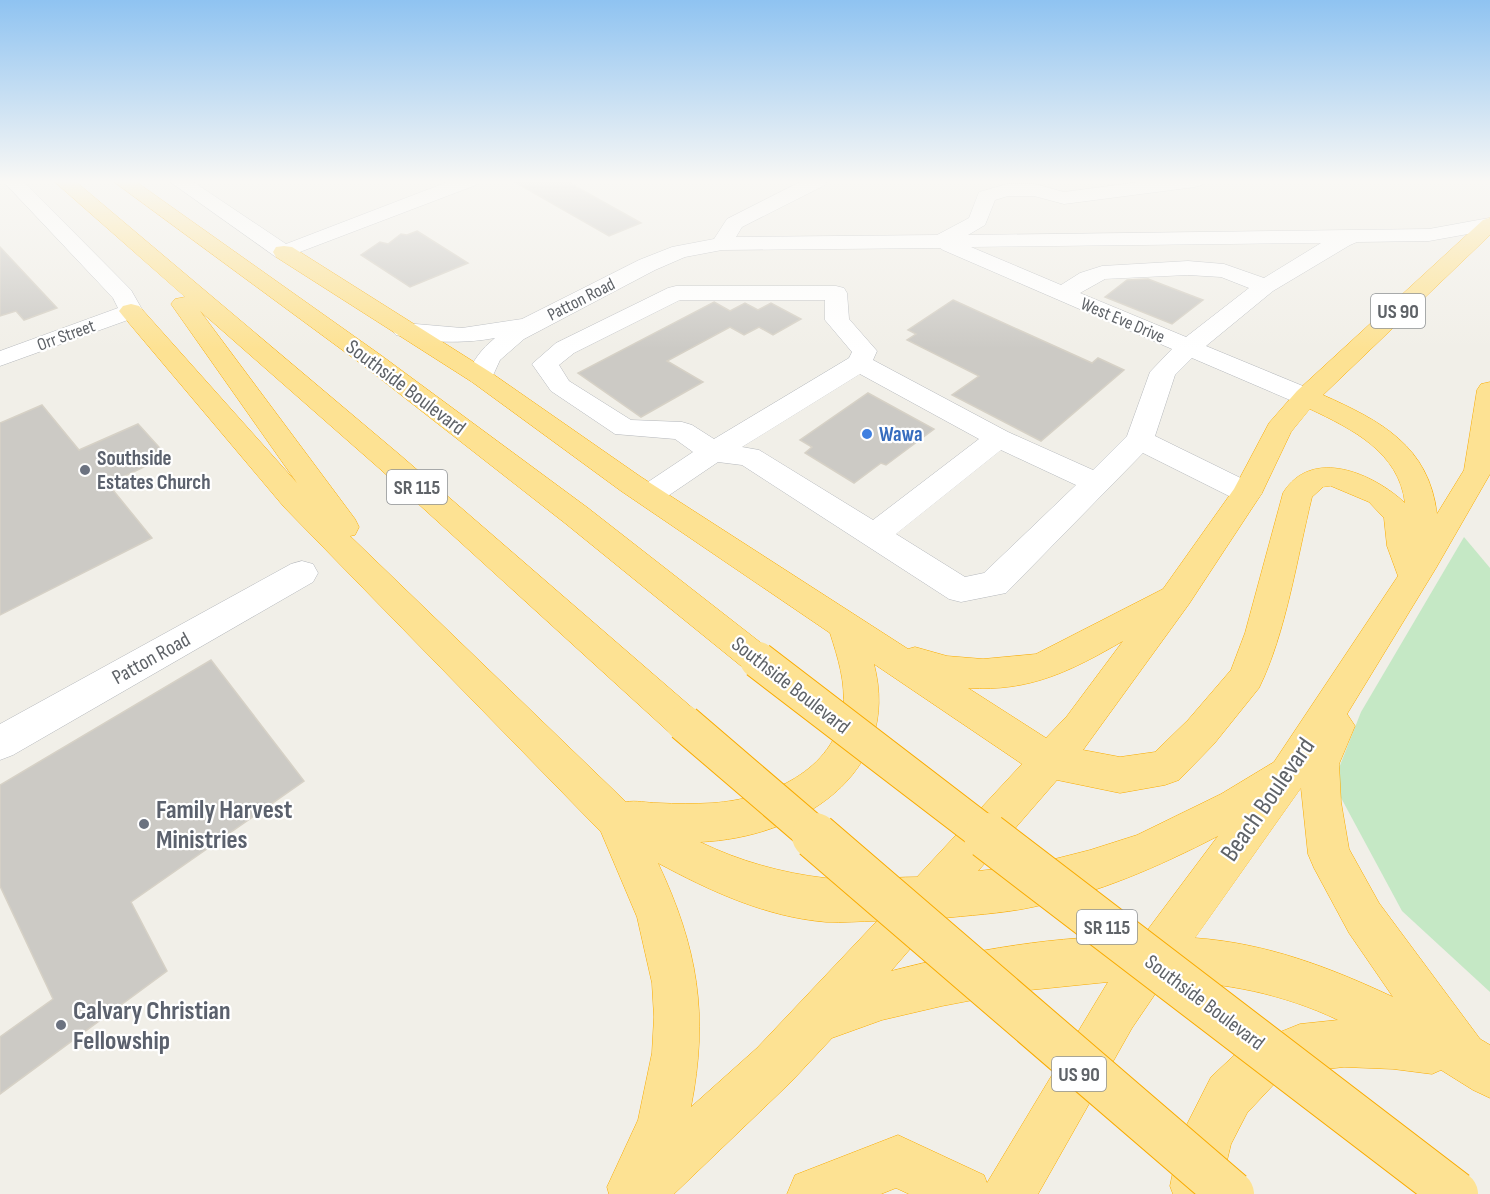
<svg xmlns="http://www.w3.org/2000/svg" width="1490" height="1194" font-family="'Sofia Sans Condensed',sans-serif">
<rect width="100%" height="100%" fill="#f1efe8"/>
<path fill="#c5e8c5" d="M1464,537l26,31v424l-88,-81 -69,-128 28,-71z"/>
<path fill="#cccac5" stroke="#d6d1c6" stroke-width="1.5" d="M513,181h53l75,42 -32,13z
M417,231l51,32 -58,24 -49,-32 19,-13 8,2 13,-10 6,1z
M0,247l57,61 -33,12 -8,-9 -16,5z
M1148,279l55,21 -31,24 -67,-27 22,-17z
M953,300l139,63 6,-5 26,12 -83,71 -89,-46 27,-19 -72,-36 9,-6 -8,-4z
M714,302l16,9 15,-8 13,7 13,-7 30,16 -28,16 -14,-8 -15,8 -14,-8 -63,34 36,21 -62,35 -63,-44z
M868,393l66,36 -48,36 -5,-2 -27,20 -49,-30 7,-6 -12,-7z
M42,405l37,45 59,-26 29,32 -59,28 44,54 -152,77v-192z
M211,660l93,121 -173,121 36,69 -167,123v-57l53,-38 -53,-113v-101z"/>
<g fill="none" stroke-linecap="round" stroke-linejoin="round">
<g stroke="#b5b8bc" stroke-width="1">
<path id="minor" d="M3,181h20l108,109 12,21 -4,5 -139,50v-15l118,-43 -5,-10z
M169,181h23l94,63 164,-63h28l-2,4 -192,73 -8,-1z
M802,181h25l-2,4 -83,42 -6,10 201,-2 32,-17 10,-26 28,-8h28l29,8 83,-11h57l-2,4 -7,2 -131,17 -30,-8h-26l-13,4 -10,25 -17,10 461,-6 60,-11 1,12 -61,11 -72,1 -7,3 -77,46 -67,55 109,45 4,6 -4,6 -9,2 -9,-2 -105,-45 -17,17 -20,61 102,50 5,7 -5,7 -10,3 -10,-3 -94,-47 -137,140 -45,9 -12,-3 -207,-134 -24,-3 -59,40 -10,3 -10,-3 -5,-7 5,-7 54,-36 -18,-13 -60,-5 -64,-43 -19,-27 24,-21 112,-55 8,-2h160l8,2 3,5 2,26 28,32 -4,9 135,72 85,38 34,-34 23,-64 22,-23 -229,-99 -3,-2 -218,2 -37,7 -30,13 -131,69 -24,21 -10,22 -9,3 -9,-3 -4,-5c4,-17 14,-28 27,-39 -33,6 -67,5 -99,-3l-4,-5 4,-5 8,-2 58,5 60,-9 117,-59 33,-13 42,-8 13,-20zM1321,243l-57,35 -40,-14 -36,-3 -86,5 -22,7 -19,12 -90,-38zM1188,275l33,2 28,11 -63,49 -106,-44 25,-14zM680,300h145v20l27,32 -3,6 -135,81 -22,-14 -10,-3 -51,-2 -62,-39 -10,-16 15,-12zM860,374l119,65 -106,81 -114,-70 -17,-3zM1001,450l75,35 -92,88 -19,4 -69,-43z
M302,561l11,3 5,9 -5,9 -300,173 -13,5v-36l291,-160z"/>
</g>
<g stroke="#f9ab00" stroke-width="1">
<path id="highway" d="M54,181h21l325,274 297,257 6,11 -6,11 -13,5 -13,-5 -291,-265 -180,-158 155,208 4,8 -4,8 -5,1 276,266c10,-2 21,1 32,1 18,1 36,1 55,0 55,-4 122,-32 130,-94 3,-26 -5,-51 -13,-76l-209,-142 -149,-109 -196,-125 -3,-5 3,-5 8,-1 8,1 198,125 151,105 267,172 7,-2 32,9 36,3 53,-5 127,-65 71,-100 35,-66 28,-32 186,-171 7,-2v17l-167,160c58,26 106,51 114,119l27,-44 13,-80 4,-6 9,-2v92l-54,94 -89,146 8,12 -16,38 2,38 8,47 30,54 101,136 10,6v53l-17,-8 -32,-20 -9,4 -39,-5 -49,-2 -44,5 -23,9 -30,32 -16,31 -12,50h-46l-3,-8 10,-48 31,-61 32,-30 57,-23 38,-4c-54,-26 -114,-38 -174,-39l-32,47 -94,166h-129l-13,-6 -15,6h-94l8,-19 103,-40 86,40 3,8 121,-201 -88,9 -78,15 -60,14 -50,18 -41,44 -117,112h-65l-2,-7 31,-67 14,-67 2,-36 -2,-34 -15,-66 -36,-85 -317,-325 -161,-191 -4,-5 4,-5 8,-2 8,2 158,177 -126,-179 4,-5 10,-2zM1310,409c42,20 89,43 95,94 -31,-29 -93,-57 -122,-10l-38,140 -14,37 -43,50 -33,32 -35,5 -37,-7 106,-146 73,-111 29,-61zM1331,486l38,16 15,16 3,28 11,30 -124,186 -53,32 -84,41 -47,15 -59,15 -53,6 79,-91 63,13 45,-8 14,-5 35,-36 45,-56c27,-55 38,-130 53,-191l11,-10zM1123,641l-56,75 -21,22 -78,-50c62,4 103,-17 155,-47zM874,664l148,100 -105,113c-30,0 -63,5 -92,1 -43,-5 -86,-17 -125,-36 98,-4 203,-67 174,-178zM1301,788l7,66 6,14 35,65 44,64c-64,-30 -127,-54 -198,-59zM1218,836l-75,100c-84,-1 -172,14 -252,35l45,-52c32,-4 65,-5 97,-12 65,-14 125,-40 185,-71zM658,863c52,28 108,54 168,59 17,1 34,-1 51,-1l-120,127 -66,59c18,-92 7,-159 -33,-244z
M113,181h22l247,175 206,152 182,142 6,10 -6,10 -12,4 -12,-4 -180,-146 -202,-158z"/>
</g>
<use href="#minor" fill="#fff" fill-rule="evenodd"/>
<use href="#highway" fill="#fde293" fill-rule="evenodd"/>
<g stroke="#f9ab00" stroke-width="38" stroke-linecap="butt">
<path id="highway-bridge-far1" d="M758,660l231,177
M684,723l133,114"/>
</g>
<g stroke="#f9ab00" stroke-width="48" stroke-linecap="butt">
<path id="highway-bridge" d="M815,836l416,358
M987,836l468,358"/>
</g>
<use href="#highway-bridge-far1" stroke="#fde293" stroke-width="36"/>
<use href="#highway-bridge" stroke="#fde293" stroke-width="46"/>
</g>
<linearGradient id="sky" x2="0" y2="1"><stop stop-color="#8fc3f1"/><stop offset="0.52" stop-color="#f9f8f5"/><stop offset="1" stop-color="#f9f8f5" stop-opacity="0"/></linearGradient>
<rect width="1490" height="349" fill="url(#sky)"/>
<circle fill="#3f7fe0" stroke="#fff" stroke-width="2" cx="867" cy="434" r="6"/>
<g fill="#6b7280" stroke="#fff" stroke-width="2">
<circle cx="85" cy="470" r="6"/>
<circle cx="144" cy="824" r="6"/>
<circle cx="61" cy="1025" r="6"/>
</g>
<g text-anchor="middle" stroke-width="4.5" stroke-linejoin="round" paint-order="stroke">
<g font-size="18" fill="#5f6368" stroke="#fff">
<text transform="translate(581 299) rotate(-27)" y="6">Patton Road</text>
<text transform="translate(1123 320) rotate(23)" y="6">West Eve Drive</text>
<text transform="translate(66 335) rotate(-20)" y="6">Orr Street</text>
</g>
<g fill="#fff" stroke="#8f9295" stroke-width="1.5">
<rect x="1371" y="294" width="54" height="34" rx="4.5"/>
<rect x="387" y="470" width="60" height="34" rx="4.5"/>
<rect x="1077" y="910" width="60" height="34" rx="4.5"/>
<rect x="1052" y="1057" width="54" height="34" rx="4.5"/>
</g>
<g font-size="20" font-weight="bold" fill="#5f6368">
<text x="1398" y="318">US 90</text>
<text x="417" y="494">SR 115</text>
<text x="1107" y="934">SR 115</text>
<text x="1079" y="1081">US 90</text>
</g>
<g font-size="21" fill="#5f6368" stroke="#fff">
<text transform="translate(406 387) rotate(37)" y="7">Southside Boulevard</text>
<text transform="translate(151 658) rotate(-29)" y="7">Patton Road</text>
<text transform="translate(791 685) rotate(38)" y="7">Southside Boulevard</text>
<text transform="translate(1205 1002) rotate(37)" y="7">Southside Boulevard</text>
</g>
<g font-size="21" font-weight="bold" fill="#366cbe" stroke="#fff" text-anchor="start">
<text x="879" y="441">Wawa</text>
</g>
<g font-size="21" font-weight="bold" fill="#5b616d" stroke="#fff" text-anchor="start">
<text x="97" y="465">Southside<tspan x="97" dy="24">Estates Church</tspan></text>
</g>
<g font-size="26" fill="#5f6368" stroke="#fff">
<text transform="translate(1267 799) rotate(-55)" y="9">Beach Boulevard</text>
</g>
<g font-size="26" font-weight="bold" fill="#5b616d" stroke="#fff" text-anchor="start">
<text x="156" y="818">Family Harvest<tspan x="156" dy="30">Ministries</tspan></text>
<text x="73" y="1019">Calvary Christian<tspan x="73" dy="30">Fellowship</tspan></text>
</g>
</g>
</svg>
